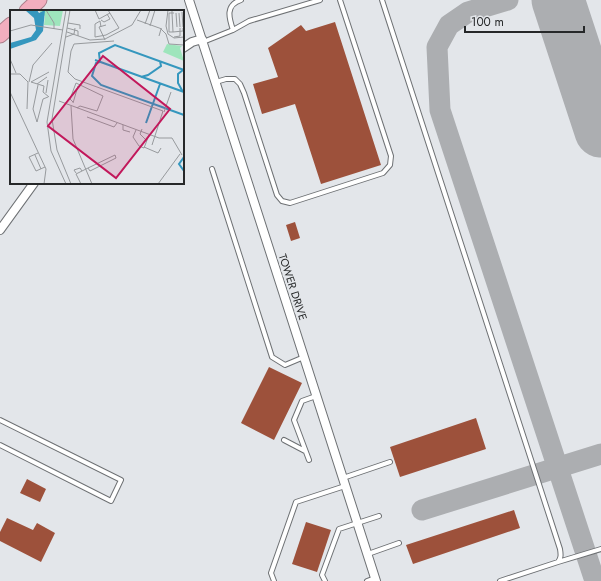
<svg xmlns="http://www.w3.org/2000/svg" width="601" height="581" font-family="Jost,sans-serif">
<rect width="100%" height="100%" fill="#e3e6ea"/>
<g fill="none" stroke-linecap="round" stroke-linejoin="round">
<path stroke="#acaeb1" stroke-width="21" d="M508,0l-40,12 -19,13 -12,22 3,63 155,471
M546,0l15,7 5,-7
M422,510l179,-56"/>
<path stroke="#acaeb1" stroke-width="53" d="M558,0l43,131"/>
</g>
<path fill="#9d513b" d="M335,22l46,143 -60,19 -26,-80 -33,10 -9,-30 25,-7 -10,-29 33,-23 5,6z
M295,222l5,16 -9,3 -5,-16z
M269,367l33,16 -28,57 -33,-17z
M476,418l10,31 -86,28 -10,-30z
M27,479l19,10 -6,13 -20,-9z
M514,510l6,18 -107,36 -7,-19z
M7,518l26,12 4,-7 18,10 -14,29 -41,-21v-9z
M306,522l25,8 -14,42 -25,-8z"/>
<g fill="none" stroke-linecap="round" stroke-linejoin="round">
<g stroke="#6e7174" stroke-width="6">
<path id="lane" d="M382,0l178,549c1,6 1,9 -2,13l-58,19
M233,30c-4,-12 -8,-25 8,-30
M203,42l30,-12 16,-9 71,-21
M216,82l10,-3h9l5,5 4,9 33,102 5,6 8,2 93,-30 7,-8 1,-9 -51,-156
M212,169l60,188 13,8 19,-8
M0,420l121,60 -10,21 -111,-56
M284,440l21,11
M309,460l-15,-40 8,-19 14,-5
M343,478l47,-16
M368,554l31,-11
M558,562l43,-13
M274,581l-3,-8 25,-71 49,-16
M325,581l-3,-6 17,-46 40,-13
M367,581l8,-3"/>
</g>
<g stroke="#6e7174" stroke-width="10">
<path id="street" d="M189,0l187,581
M183,48l9,-6 10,-3
M0,230l34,-47"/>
</g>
<g stroke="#ab7f8a" stroke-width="17">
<path id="highway" d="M27,11l12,-11
M0,35l11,-10"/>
</g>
<use href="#lane" stroke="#fff" stroke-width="4"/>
<use href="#street" stroke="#fff" stroke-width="8"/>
<use href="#highway" stroke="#f2aebe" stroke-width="15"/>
</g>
<g text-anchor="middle" stroke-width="4" stroke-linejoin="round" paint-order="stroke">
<g font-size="11" fill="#262829" stroke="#e3e6ea">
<text transform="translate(293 287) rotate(72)" y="4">TOWER DRIVE</text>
</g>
</g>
<g transform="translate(10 10)">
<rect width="174" height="174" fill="#e3e6ea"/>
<path d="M28,0h25l-3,16 -16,-1 1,-9zM157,34l15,2 -2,2 4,13 -21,-9z" fill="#9ee5bc"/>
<path d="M15,0h12l2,3 6,-3 -2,21 -7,9 -26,9v-6l21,-6 5,-7 -2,-12z" fill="#3597be"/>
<path fill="none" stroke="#3597be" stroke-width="2" d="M85,50l89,32M173,60l-5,4v9l5,9M174,60l-69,-25 -16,8 1,9 -4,1 -4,13 9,9 83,30M131,67l7,-2 13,-9 -1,-5M136,113l14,-39M174,147l-5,7 5,7"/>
<path fill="none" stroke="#979a9d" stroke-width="1" d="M36,0l8,13v6M56,0l-19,112 4,29 15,33M60,0l-18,109 5,31 14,34M85,0l4,9 11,-6M158,0l-2,16 2,8 6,4 10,-1M162,0v3l1,19h-4v-19h5M172,2l1,15M166,3l1,14M169,3l1,14M91,10l3,2 6,-3 -3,-5M127,10l25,9M58,13l12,2v4M135,14l5,-14M140,16l5,-16M91,17l-1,-6 -5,3v13l11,-2 13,-7 -11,-18M57,18l11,3v5M0,21l21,-6 32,5M57,22l23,8 15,-1 27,-14 9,-15M163,22l10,-1v-3M149,26l2,-7 5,5 3,10 15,1M56,27l8,-3 1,-6M164,27l6,-1v-8M95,30l-6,-13 7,-2M104,31l-40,3 -3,7 -3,21 7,7 88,32 -11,34M0,49l6,14M0,64h10l8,8M19,72l4,-17 19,-22M21,72l13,4 -1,6 6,5M21,72l18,-10M27,74l10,-7M28,75l-5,24 4,13 6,-23 5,-2M0,82l36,77 -2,15M36,83l2,-13M49,91l100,37h13l10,17M63,92l-3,-3 6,-16 27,13 -6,15 -17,-5 -3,2M63,93l5,-17M61,96l2,33 19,45M17,99l1,-27M154,102l7,-20M77,107l27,10 3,-4M113,115v5l7,2M132,119l-2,5 7,7M126,120l-3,7 6,9 5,2 5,-13M134,137l14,6 3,-5M28,143l-9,4 7,14 9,-4M25,145l6,14M66,163l-2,-3 6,-2 2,3M71,174l-5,-10 12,-6 27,-13 1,3 -26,13 -2,-3M148,174l22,-30"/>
<path fill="#c2185b" fill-opacity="0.15" stroke="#c2185b" stroke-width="2" d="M93,46l67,53 -54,69 -68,-52z"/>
<rect width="174" height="174" fill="none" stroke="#262829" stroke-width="2"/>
</g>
<path d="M465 26v6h119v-6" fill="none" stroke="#262829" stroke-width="2"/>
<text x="471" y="26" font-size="12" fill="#262829" stroke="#e3e6ea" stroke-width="3" paint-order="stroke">100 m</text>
</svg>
